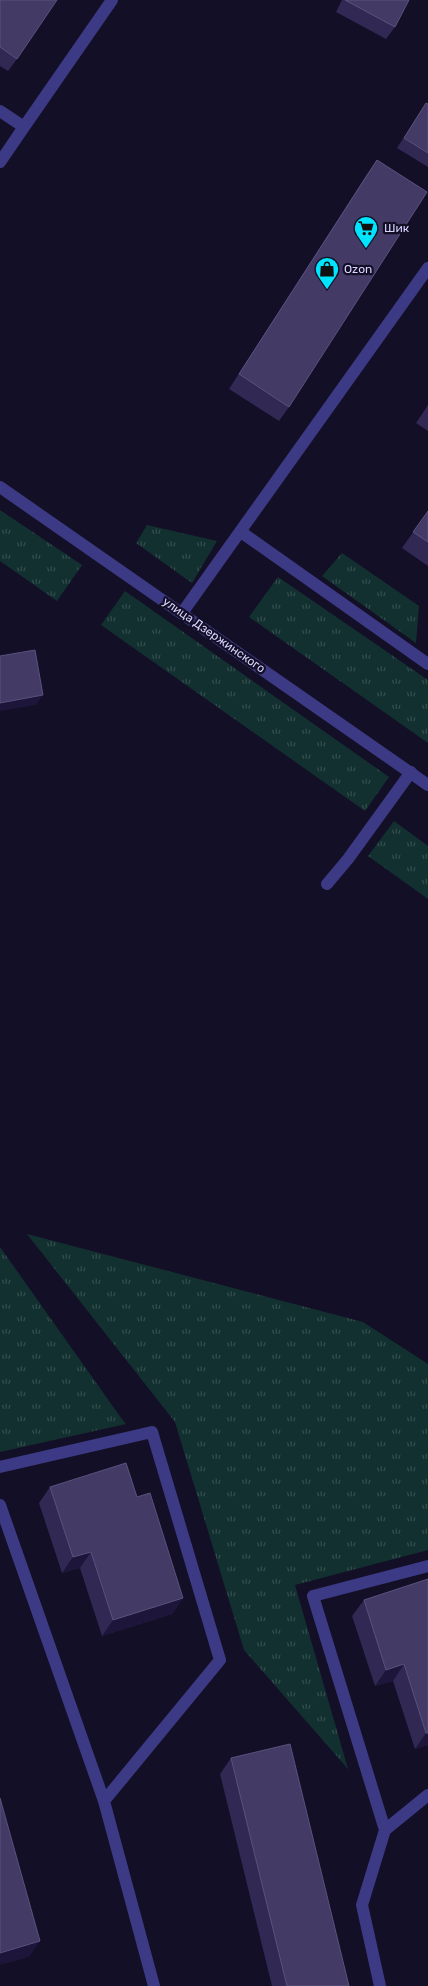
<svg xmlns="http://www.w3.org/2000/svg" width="428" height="1986" font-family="Rubik,sans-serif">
<defs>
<pattern id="grass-tufts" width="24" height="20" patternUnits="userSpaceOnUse" patternTransform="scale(1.25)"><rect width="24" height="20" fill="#12302f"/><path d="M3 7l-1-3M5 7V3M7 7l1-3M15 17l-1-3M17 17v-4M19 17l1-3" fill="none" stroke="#344d4e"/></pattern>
</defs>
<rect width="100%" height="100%" fill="#130f26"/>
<path fill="url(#grass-tufts)" d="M0,510l82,55 -25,36 -57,-40z
M147,525l70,16 -25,42 -56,-40z
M342,553l77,53 -3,37 -94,-67z
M278,577l150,103v63l-179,-126z
M125,591l264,186 -24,34 -264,-186z
M394,821l34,25v53l-60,-43z
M27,1234l336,88 65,42v186l-133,35 53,184 -104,-119 -69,-228z
M0,1247l119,168 7,9 -126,28z"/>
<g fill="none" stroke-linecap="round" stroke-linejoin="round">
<path stroke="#3d3a85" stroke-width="12" d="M0,111l24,16 88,-127
M0,162l24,-35
M327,884l21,-25 63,-87
M0,1467l152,-35 68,228 -116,141
M0,1505l104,296 50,185
M385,1830l43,-35
M380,1986l-18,-81 23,-75 -72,-234 115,-30"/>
<path stroke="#3d3a85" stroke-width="12" d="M241,532l187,132
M182,613l246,-345"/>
<path stroke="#3d3a85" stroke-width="12" d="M0,487l428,298"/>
</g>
<path fill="#312854" d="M0,0l17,59 -9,12 -8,-5z
M342,0h67l-14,27 -9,12 -50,-27z
M426,103l2,1v63l-31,-19z
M377,160l-88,247 -10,14 -50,-32 138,-215z
M428,405v26l-12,-8z
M428,511v55l-26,-18z
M50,1487l87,10 46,101 -11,16 -70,22 -22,-68 -18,5 -23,-70z
M428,1579v166l-13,4 -22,-68 -18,5 -23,-70 12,-16z
M231,1758l118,228h-77l-52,-212z"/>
<path fill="#1d163a" d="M43,695l-7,10 -36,6v-8z
M91,1552l-11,16 -18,5 11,-16z
M183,1598l-11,16 -70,22 11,-16z
M404,1664l-11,17 -18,5 11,-16z
M426,1733h2v12l-13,4z
M40,1941l-11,16 -29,8v-12z"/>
<path fill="#433a66" stroke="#5a527e" d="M0,0h57l-40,59 -17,-12z
M345,0h64l-14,27z
M426,103l2,1v49l-24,-15z
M377,160l50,32 -138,215 -50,-33z
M428,511v31l-15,-10z
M35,650l8,45 -43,8v-47z
M126,1463l11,34 13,-4 33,105 -70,22 -22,-68 -18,5 -23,-70z
M428,1579v154h-2l-22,-69 -18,6 -22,-70z
M290,1744l59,242h-62l-56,-228z
M0,1798l40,143 -40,12z"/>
<defs>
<g id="supermarket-pin" transform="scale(1.25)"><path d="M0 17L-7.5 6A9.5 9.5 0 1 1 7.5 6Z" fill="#00e5ff" stroke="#130f26"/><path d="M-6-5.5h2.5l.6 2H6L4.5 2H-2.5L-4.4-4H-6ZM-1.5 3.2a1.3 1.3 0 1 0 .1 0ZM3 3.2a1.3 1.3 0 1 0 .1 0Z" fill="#111"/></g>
<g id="shop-pin" transform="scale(1.25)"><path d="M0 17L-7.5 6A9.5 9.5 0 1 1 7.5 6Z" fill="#00e5ff" stroke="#130f26"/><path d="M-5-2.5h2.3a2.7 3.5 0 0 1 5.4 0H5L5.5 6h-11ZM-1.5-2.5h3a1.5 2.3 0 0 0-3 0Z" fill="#111"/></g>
</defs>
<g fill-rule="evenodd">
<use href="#supermarket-pin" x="366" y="228"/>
<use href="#shop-pin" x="327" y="269"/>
</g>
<g text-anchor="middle" stroke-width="4.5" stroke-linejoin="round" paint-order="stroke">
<g font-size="12" fill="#d9d4ff" stroke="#130f26" text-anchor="start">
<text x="384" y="232">Шик</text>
<text x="344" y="273">Ozon</text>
</g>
<g font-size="12" fill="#d9d4ff" stroke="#130f26">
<text transform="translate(214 635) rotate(35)" y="4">улица Дзержинского</text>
</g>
</g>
</svg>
